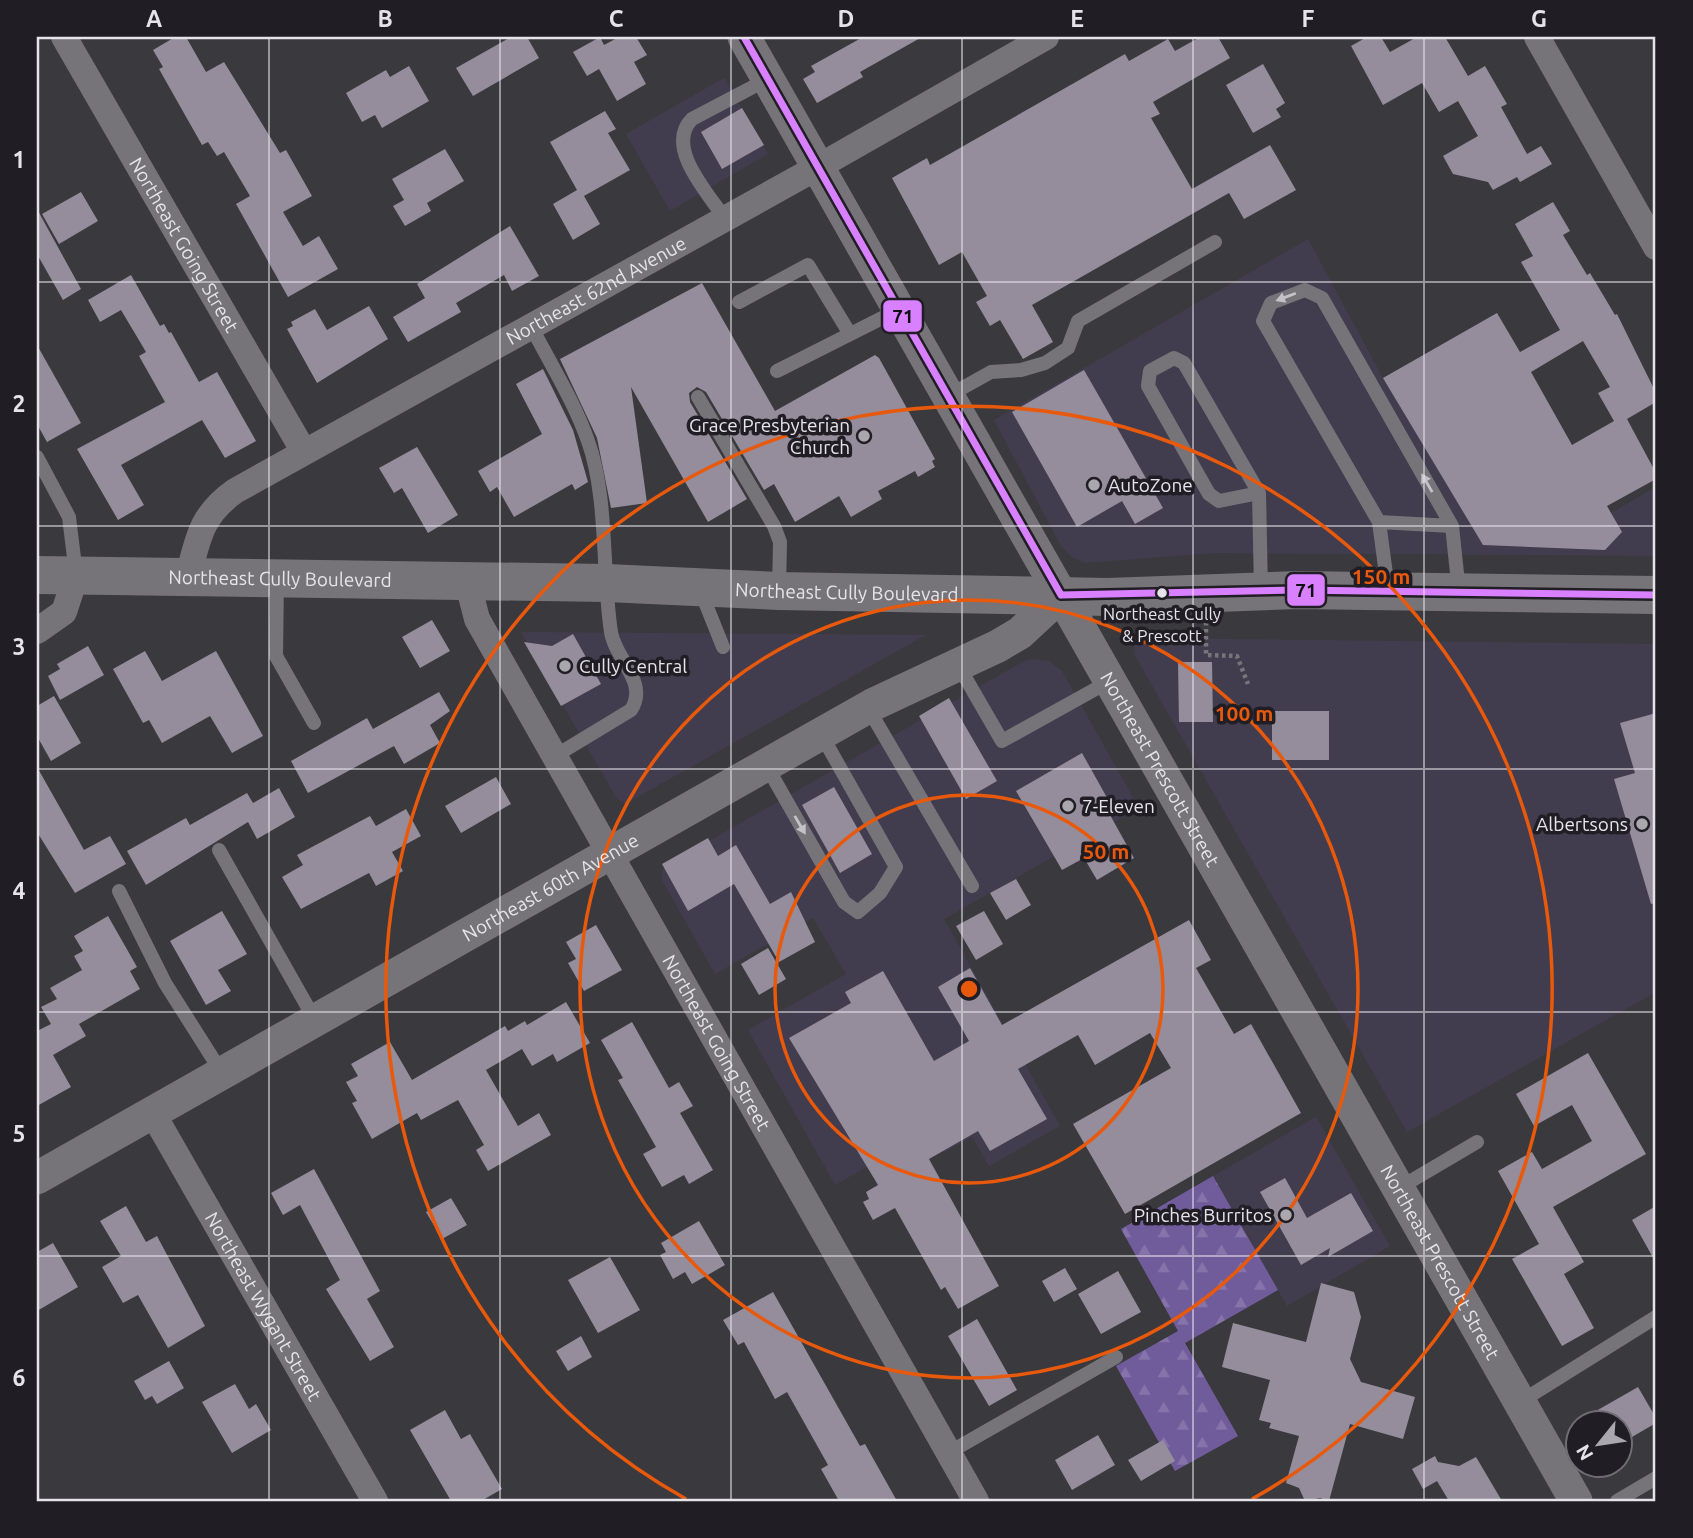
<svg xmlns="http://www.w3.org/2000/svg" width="1693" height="1538" font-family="Ubuntu,sans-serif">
<defs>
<pattern id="forest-firs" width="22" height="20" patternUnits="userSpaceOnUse" patternTransform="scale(1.75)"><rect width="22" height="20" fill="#715c9b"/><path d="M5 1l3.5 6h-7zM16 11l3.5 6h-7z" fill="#8573a9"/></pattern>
</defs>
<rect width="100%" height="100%" fill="#3a393e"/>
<path fill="#423d4e" d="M724,78l44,76 -98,57 -44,-77z
M1308,239l75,139 114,-65 114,200 45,-26v69l-443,-3 -129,10 -12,-6 -11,-11 -67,-126z
M521,632l405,3 -301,169 -8,-5z
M1144,638l512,6v348l-249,140 -273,-478 1,-10z
M1033,659l16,2 13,10 77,137 -195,111 116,207 -71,40 -17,-29 -28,15 -13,-21 -96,54 -87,-155 98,-56 -33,-56 -98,56 -53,-94v-9l5,-6 357,-204z
M1316,1117l74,129 -103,60 -74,-130z"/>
<path fill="url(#forest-firs)" d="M1213,1176l65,114 -93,53 53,93 -63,35 -59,-105 62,-35 -57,-102z"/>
<path fill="#958d9b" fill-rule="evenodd" d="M175,37h11l20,35 18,-10 56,91 6,-3 26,46 -29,16 20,34 16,-10 19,33 -50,28 -52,-93 14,-8 -26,-44 -7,4 -9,-14 -6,3 -43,-76 4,-2 -10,-17z
M511,37h16l12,21 -66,38 -17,-28z
M600,37l4,8 15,-8h17l11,18 -13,7 12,22 -29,17 -18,-32 -12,7 -14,-24z
M863,37h59l-62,35 3,5 -46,26 -14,-24 12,-7 -4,-6z
M1200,37h18l12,21 -77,44 7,12 -9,4 41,71 78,-44 26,45 -52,29 -15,-26 -197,112 21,37 -30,17 -23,-39 -10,6 -14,-24 11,-6 -25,-44 -23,13 -47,-87 35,-20 3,7 195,-111 4,7 39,-22 7,12z
M1367,37h14l9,15 27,-15h28l23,39 17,-10 22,38 -6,3 26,47 14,-8 11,18 -32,18 -3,-5 -24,13 -5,-8 -35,-8 -10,-18 35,-20 -20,-35 -19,11 -17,-29 -39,22 -32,-59z
M1263,64l22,39 -9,6 5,8 -28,16 -27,-48z
M409,66l20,35 -47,27 -7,-13 -13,7 -16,-29 40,-23 4,7z
M742,108l22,37 -42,24 -21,-37z
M605,111l11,18 -8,4 22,37 -46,26 16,28 -27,16 -20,-36 24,-14 -27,-48z
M445,149l19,32 -37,22 4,8 -26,15 -12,-20 11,-6 -12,-21z
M81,192l17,29 -39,23 -17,-30z
M1553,202l17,29 -7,4 24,40 3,-2 25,42 2,-1 39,79v9l-29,17 29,54v6l-49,27 15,26 -17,18 -122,-5 -100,-167 114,-65 23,39 40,-22 -39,-68 12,-6 -18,-32zM1583,341l27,46 -12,6 16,28 -42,24 -41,-73z
M37,209l44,80 -18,11 -26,-46z
M510,226l29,50 -27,15 -8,-16 -48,28 5,9 -53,30 -15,-25 32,-19 -8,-14z
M131,275l29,51 4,-2 5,9 2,-1 28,50 18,-10 39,69 -31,17 -23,-38 -81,45 23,40 -26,15 -41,-71 88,-47 -26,-46 7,-4 -25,-42 -21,12 -12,-22z
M702,283l73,128 100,-56 4,3 56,101 -3,2 3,6 -17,10 -3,-6 -37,20 4,8 -31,18 -12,-21 -44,26 -21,-38 -10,6 -58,-98 -9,-5 -8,6 1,9 57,97 -39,23 -77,-135 16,116 -36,5 -14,-70 -37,-79z
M369,306l19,33 -71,44 -30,-54 6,-3 -2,-4 24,-13 12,21z
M37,345l44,78 -34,19 -10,-18z
M543,369l30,61 15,52 -13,8 -3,-6 -58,33 -17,-30 -7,5 -12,-21 64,-37 -26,-50z
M1084,370l79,138 -28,16 -13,-23 -45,26 -65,-115z
M417,447l41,68 -30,18 -26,-45 -8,5 -15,-25z
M432,620l18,31 -30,17 -18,-31z
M573,634l28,50 -40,22 -37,-64 28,4z
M88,646l16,29 -44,25 -12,-24 12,-7 -3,-5z
M145,651l17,30 54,-30 47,85 -31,17 -22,-37 -48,27 -13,-23 -6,3 -30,-54z
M1178,662h34l1,60h-34z
M439,692l11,19 -20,14 10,18 -36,21 -10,-18 -86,47 -17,-32 76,-43 6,11z
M54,696l27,47 -30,18 -14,-25v-30z
M949,698l48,83 -31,18 -47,-83z
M1272,711h57v49h-57z
M1656,713v190l-5,1 -37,-125 21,-6 -15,-50z
M1082,753l28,50 -5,3 29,52 -37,22 -13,-22 -22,12 -46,-79z
M37,767l47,83 26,-14 16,28 -51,29 -38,-61z
M496,777l15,27 -50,29 -16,-27z
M834,787l38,67 -32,19 -38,-68z
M279,788l16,29 -38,22 -9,-17 -102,63 -19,-34 59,-33 4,7 57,-32 6,10z
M406,809l15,27 -29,16 11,19 -27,15 -7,-13 -68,36 -19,-32 21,-12 -6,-10 73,-39 6,10z
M708,838l10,18 18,-11 34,59 21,-12 24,50 -36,20 -45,-78 -46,27 -26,-47z
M1016,879l15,26 -25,15 -16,-27z
M222,911l25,43 -29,16 13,21 -25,14 -36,-64z
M984,911l19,33 -27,16 -20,-34z
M108,916l29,51 -7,4 10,18 -61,35 7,12 -33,19 18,32 -34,19v-80l2,4 12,-6 -10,-17 16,-8 -7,-11 32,-18 -8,-14 9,-5 -9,-15z
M1189,920l22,40 -15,8 38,66 17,-10 50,89 -176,101 -52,-90 98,-56 -21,-35 -55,32 -17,-30 -16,9 -44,25 29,50 -57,32 -12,-20 -49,28 70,127 -41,23 -13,-22 -4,3 -46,-82 -22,12 -10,-18 6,-3 -3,-7 12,-7 -89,-147 62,-35 -6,-11 38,-21 51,90 35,-20 -31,-54 32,-19 32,57z
M596,925l26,45 -38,21 -16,-28 8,-4 -10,-17z
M768,948l18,31 -27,16 -18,-31z
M566,1002l24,41 -33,19 -4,-8 -21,12 -10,-17 -36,21 32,56 21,-13 12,22 -63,36 -12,-21 8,-5 -26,-45 -37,20 -4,-7 -45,26 -20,-36 5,-2 -11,-19 12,-6 -7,-12 39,-22 22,38 93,-54 3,5 17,-10 2,4z
M632,1022l37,66 10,-6 14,24 -13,7 33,57 -24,14 -5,-9 -22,12 -19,-33 13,-7 -38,-67 5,-2 -22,-38z
M1588,1053l58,101 -93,53 31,55 -20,12 30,54 -32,18 -50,-87 27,-15 -41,-73 34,-19 10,17 50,-28 -20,-36 -38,21 -18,-32z
M314,1169l66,122 -13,8 27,48 -24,14 -44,-72 14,-9 -40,-75 -17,10 -12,-22z
M1285,1178l22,40 44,-25 22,38 -45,26 2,-9 -29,17 -41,-73z
M451,1198l16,27 -25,14 -16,-27z
M126,1206l20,36 11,-6 48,90 -37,22 -30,-53 -15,8 -21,-36 19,-11 -21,-35z
M1656,1206v57l-24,-43z
M699,1221l26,44 -33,19 -7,-12 -12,7 -13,-24 6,-3 -5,-9z
M53,1243l25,44 -41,24v-59z
M610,1257l30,53 -42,23 -30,-53z
M1065,1268l12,21 -23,13 -12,-21z
M1118,1271l23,41 -40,22 -23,-40z
M1321,1283l33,9 7,25 -11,42 11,23 54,15 -12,42 -53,-15 -21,77 -9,-3 -15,3 -6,-13 -13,-5 13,-47 -30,-8 2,-5 -12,-3 11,-40 -48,-13 11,-44 73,19z
M773,1292l87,154 5,-2 32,57h-58l-18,-32 7,-4 -41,-73 -12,7 -31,-57 -6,3 -15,-25z
M977,1319l40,71 -28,16 -41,-70z
M581,1336l11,21 -24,14 -12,-20z
M169,1361l15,27 -27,16 -5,-8 -7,4 -11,-19z
M235,1384l14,25 7,-5 15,26 -39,23 -30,-51z
M1638,1387l18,31v5l-36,21v-21h-45z
M445,1410l16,29 9,-5 32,55 -21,12h-30l-41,-71z
M1098,1435l17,30 -43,25 -17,-30z
M1163,1440l12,21 -34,20 -13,-21z
M1435,1456l3,6 21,4 17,-9 26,44h-53l-12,-20 -14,8 -11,-20z"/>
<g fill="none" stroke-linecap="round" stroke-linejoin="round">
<path stroke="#76757a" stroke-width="4.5" stroke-dasharray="3.5 3.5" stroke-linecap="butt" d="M1206,622v33l31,1 11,28"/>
<path stroke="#767479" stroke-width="14" d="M725,219c-16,-25 -61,-72 -33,-100l76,-40
M739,302l69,-37 42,69
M531,326c19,37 43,75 57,115 20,55 14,133 23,191 4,27 38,50 20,78l-76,46
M777,371l121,-61
M948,396l43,-24 30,-2 24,-7 23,-15 10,-27 137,-79
M698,397l76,129 6,16 -1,48
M37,457l32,60 7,57
M1259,493l-40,8 -10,-7 -61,-108 2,-15 24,-13 10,5 75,130 2,97
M1379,522l73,4
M277,581l-1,75 38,67
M1388,589l-9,-67 -116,-201 8,-18 34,-13 17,8 130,228 7,66
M701,592l22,55
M958,665l44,76 108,-60
M868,708l104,178
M766,765l78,137 14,10 22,-19 16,-26 -75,-133
M219,850l96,170
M119,891l46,92 57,90
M1399,1188l78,-46
M1520,1402l136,-85
M948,1453l168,-96
M1617,1501l39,-23"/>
<g stroke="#767479" stroke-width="26">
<path id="s1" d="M64,37l240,415"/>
<path d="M1537,37l119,210"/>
<path id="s2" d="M188,577c10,-39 13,-62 47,-86l583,-324 228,-130"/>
<path id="s3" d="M467,580l10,39 499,882"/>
<path d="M37,631l27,-19 12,-37"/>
<path id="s4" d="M152,1112l223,389"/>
</g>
<g stroke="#767479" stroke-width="33">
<path id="s5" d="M744,37l832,1464"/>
<path id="s6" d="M37,1178l835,-473 126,-59 22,-13 41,-38"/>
</g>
<path stroke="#767479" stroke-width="38" id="s7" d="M37,575l570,8 172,8 329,6 189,-7 359,5"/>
<g stroke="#201e24" stroke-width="12">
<path id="bus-1" d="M744,37l317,558
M1061,595l236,-5 359,5"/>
</g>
<use href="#bus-1" stroke="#d880ff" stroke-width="7"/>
</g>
<defs><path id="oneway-solid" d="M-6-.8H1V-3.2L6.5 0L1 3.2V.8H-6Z" transform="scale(1.75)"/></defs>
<g fill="#c4c2c9">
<use href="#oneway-solid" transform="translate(1286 297) rotate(159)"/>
<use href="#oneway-solid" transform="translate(1427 483) rotate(-120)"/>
<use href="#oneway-solid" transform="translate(800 825) rotate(60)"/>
</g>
<path fill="none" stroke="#e6e4eb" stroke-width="2" stroke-opacity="0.55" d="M269,37v1464M500,37v1464M731,37v1464M962,37v1464M1193,37v1464M1424,37v1464M37,282h1619M37,526h1619M37,769h1619M37,1012h1619M37,1256h1619"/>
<g fill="none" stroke="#e8590c" stroke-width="3.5">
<circle cx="969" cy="989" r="194"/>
<circle cx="969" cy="989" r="389"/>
<path d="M686 1499A583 583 0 1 1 1252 1499"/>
</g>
<g fill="#aaa8ae" stroke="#201e24" stroke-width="2.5">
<circle cx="864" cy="436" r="7"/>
<circle cx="1094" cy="485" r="7"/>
<circle cx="565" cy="666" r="7"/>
<circle cx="1068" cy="806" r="7"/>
<circle cx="1642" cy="824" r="7"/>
<circle cx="1286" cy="1215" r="7"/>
</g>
<circle fill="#e6e4eb" stroke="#201e24" stroke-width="2.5" cx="1162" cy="593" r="6"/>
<g text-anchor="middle" stroke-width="7" stroke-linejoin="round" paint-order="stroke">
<g font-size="17" fill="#e6e4eb" stroke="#201e24">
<text x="1162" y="620">Northeast Cully<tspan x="1162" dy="22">&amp; Prescott</tspan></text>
</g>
<g font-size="19" fill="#e6e4eb" stroke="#201e24">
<text dy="7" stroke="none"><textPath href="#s1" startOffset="240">Northeast Going Street</textPath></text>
<text dy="7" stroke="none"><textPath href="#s2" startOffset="514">Northeast 62nd Avenue</textPath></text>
<text dy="7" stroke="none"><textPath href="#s7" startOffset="243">Northeast Cully Boulevard</textPath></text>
<text dy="7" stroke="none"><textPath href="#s7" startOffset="810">Northeast Cully Boulevard</textPath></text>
<text dy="7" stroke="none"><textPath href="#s5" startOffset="842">Northeast Prescott Street</textPath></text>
<text dy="7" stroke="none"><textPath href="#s6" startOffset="590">Northeast 60th Avenue</textPath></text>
<text dy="7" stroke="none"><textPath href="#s3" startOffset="527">Northeast Going Street</textPath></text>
<text dy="7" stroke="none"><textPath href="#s5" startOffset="1409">Northeast Prescott Street</textPath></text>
<text dy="7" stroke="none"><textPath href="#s4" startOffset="224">Northeast Wygant Street</textPath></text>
</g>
<g font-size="19" fill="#e6e4eb" stroke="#201e24" text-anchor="end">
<text x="850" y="432">Grace Presbyterian<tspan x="850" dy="22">Church</tspan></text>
<text x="1108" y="492" text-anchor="start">AutoZone</text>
<text x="579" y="673" text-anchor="start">Cully Central</text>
<text x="1082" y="813" text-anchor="start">7-Eleven</text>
<text x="1628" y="831">Albertsons</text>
<text x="1272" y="1222">Pinches Burritos</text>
</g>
</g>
<circle cx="969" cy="989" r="10" fill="#e8590c" stroke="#201e24" stroke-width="3.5"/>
<g font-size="21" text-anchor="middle" font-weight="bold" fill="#e8590c" stroke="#201e24" stroke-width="7" stroke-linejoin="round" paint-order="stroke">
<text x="1381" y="584">150 m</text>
<text x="1244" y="721">100 m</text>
<text x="1106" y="859">50 m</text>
</g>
<g stroke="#201e24" stroke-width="2.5">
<rect x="882" y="299" width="41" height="34" rx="7" fill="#d880ff"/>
<rect x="1286" y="573" width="40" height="34" rx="7" fill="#d880ff"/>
</g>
<g font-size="19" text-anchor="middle" font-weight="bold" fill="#111">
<text x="903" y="323">71</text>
<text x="1306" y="597">71</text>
</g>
<rect width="1693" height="1538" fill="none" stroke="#201e24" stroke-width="77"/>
<g transform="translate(1599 1444) rotate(240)"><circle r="33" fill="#201e24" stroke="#6f6d74" stroke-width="2"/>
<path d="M0-5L12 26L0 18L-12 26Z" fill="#aaa8ae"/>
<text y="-10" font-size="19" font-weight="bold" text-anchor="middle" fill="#e6e4eb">N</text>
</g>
<rect x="38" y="38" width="1616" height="1462" fill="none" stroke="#e6e4eb" stroke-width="2.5"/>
<g font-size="23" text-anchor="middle" font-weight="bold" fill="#e6e4eb">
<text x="154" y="27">A</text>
<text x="385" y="27">B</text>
<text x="616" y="27">C</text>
<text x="846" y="27">D</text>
<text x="1077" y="27">E</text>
<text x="1308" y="27">F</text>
<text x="1539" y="27">G</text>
<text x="19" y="168">1</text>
<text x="19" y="412">2</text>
<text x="19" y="655">3</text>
<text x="19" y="899">4</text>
<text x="19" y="1142">5</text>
<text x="19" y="1386">6</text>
</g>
</svg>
